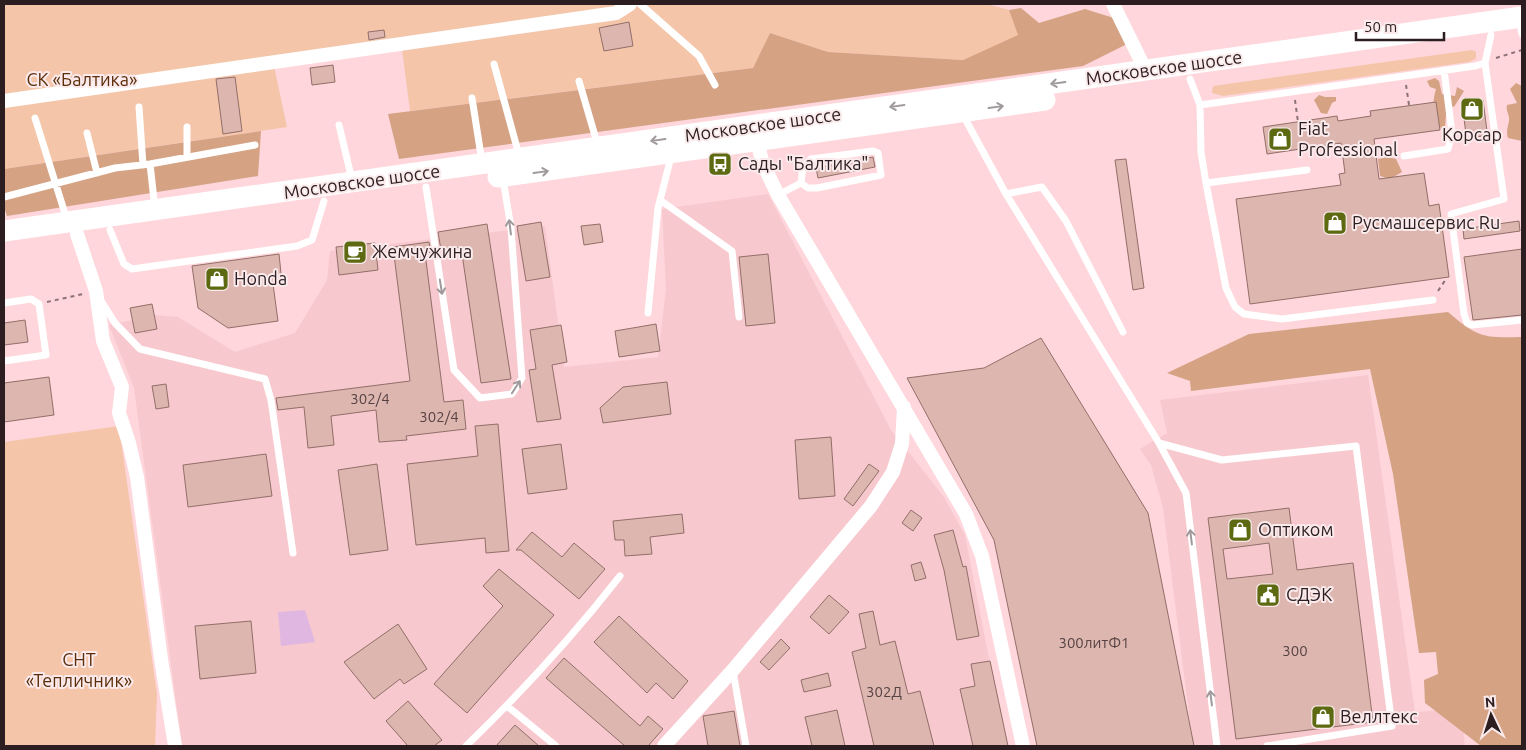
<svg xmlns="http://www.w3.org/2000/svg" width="1526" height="750" font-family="Ubuntu,sans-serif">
<rect width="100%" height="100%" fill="#fed6db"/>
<path fill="#f8c8cf" d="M768,194l123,236 53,67 21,38 41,211h-824l-48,-358 -25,-63 47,-10 22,2 57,35 60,-19 32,-53 3,-29 215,-25 19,141 94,-10 8,-68 -4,-80z
M1368,375l47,337 46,-3 4,37h-272l-30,-238 -12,-43 -11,-16 27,-16 -7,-33z"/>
<path fill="#f4c5a9" d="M4,4h983l22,6 10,25 -56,25 -135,-8 -58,-19 -17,35 -343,43 -8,-62 -128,17 13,61 -283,42z
M1472,50l4,2v7l-7,3 -246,34 -11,-3 1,-7z
M119,426l38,268 -2,52h-151v-304z"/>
<path fill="#d5a284" d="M1021,8l18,15 46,-14 32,10 12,24 -46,23 -684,93 -11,-45 365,-46 17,-35 58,19 135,8 55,-25 -9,-25z
M1435,78l4,3 3,13 13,2 2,-9 7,4 -10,16 -7,-4 -2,24 -3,1 -6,-2c-3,-14 -4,-24 0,-37l-6,-2 -3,-6z
M1516,83l6,3v55l-14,-3c-3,-10 2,-13 1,-21 -1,-5 -3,-6 -2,-12l10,-2 -7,-14z
M1319,95l6,2h11v4l-4,2 -5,11 -6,-1 -7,-13z
M261,131l-3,45 -251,40 -3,-9v-38z
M1388,157l8,2 6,13 -12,7 -10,-3 -2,-17z
M1448,312c30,26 36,26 74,25v409h-41l-56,-43 -1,-23 14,-6 -2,-22 -17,1 -26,-179 -23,-105 -179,22 -1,-10 -23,-8 82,-39z"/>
<path fill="#e0b7e1" d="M305,610l10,32 -34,4 -3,-34z"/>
<path fill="#dcb6af" stroke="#926f69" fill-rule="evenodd" d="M629,22l4,24 -29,5 -5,-23z
M384,30l1,7 -16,3 -1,-8z
M333,65l2,17 -23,3 -2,-17z
M235,77l7,54 -19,3 -7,-55z
M1483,100l4,31h-5v5l-10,2 -1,-5 -5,1 -4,-31z
M1436,102l4,28 -66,9 5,40 45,-6 5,33 10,-2 10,73 -199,27 -14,-105 105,-14 -2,-11 6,-1 -4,-30 -74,11 -4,-27 74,-11 1,5 33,-5 -1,-5z
M873,157l2,10 -57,11 -2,-10z
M1126,159l18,129 -11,2 -18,-130z
M1519,221l1,10 -56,8 -1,-10z
M541,222l9,55 -24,4 -9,-55z
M487,224l24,155 -30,4 -20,-136 -20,3 -3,-18z
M600,224l3,18 -19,3 -3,-19z
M429,242l2,10 -6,1 19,149 19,-2 3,29 -60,7 1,4 -28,2 -3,-32 -45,6 3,29 -26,3 -4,-41 -26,3 -2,-12 134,-17 -17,-134z
M375,243l3,27 -39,5 -3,-28z
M1522,249v66l-49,5 -9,-63z
M279,254l3,29 -9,1 5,37 -50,7 -30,-20 -6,-42z
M768,254l7,69 -29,3 -7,-69z
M152,304l5,25 -22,4 -5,-25z
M25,320l3,22 -24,3v-22z
M656,324l4,27 -41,6 -4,-26z
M561,325l6,37 -15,3 9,54 -24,3 -8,-52 7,-1 -6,-39z
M1041,338l107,175 46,233h-157l-43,-206 -87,-162 77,-10z
M49,377l5,38 -50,7v-39z
M667,382l4,32 -68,9 -3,-15 23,-21z
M166,384l3,23 -13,2 -4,-23z
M498,424l11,127 -23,2 -1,-15 -69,7 -9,-81 71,-8 -3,-30z
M831,437l4,59 -36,3 -4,-59z
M561,444l6,45 -39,5 -6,-45z
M266,454l6,42 -84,11 -5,-42z
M377,464l11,86 -38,5 -12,-85z
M869,464l10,7 -26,35 -9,-7z
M1289,508l8,62 56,-7 20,159 -137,17 -28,-221zM1269,543l4,31 -46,5 -4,-30z
M911,510l11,8 -9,13 -11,-8z
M682,514l2,19 -34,4 2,17 -27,2 -1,-16h-9l-2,-19z
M953,530l10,37 3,-1 13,70 -22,4 -13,-70 -10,-35z
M532,532l30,25 12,-14 31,26 -26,30 -58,-49h-5z
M921,562l5,16 -11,3 -4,-16z
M499,569l55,46 -87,98 -33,-29 69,-78 -20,-20z
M829,595l20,17 -20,22 -19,-17z
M873,611l7,34 15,-4 13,53 12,-3 14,55h-60l-22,-94 14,-4 -7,-34z
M619,616l69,65 -15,18 -17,-16 -9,10 -53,-51z
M251,621l5,52 -56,6 -5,-53z
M398,624l29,45 -23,15 -4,-5 -26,20 -30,-37z
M781,639l9,9 -21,22 -9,-8z
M564,658l76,68 8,-10 15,13 -15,17h-23l-79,-68z
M990,661l18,85h-35l-13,-57 15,-3 -4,-22z
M828,673l3,13 -27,6 -3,-12z
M408,701l34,39 -8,6h-26l-22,-25z
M837,710l8,36h-33l-7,-29z
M734,711l6,35h-32l-5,-30z
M515,725l24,21h-43z"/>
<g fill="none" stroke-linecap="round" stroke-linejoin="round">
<path stroke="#8c7175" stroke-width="2" stroke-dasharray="4 4" stroke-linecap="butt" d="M1496,58l26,-8
M1406,85l3,20
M1295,100l3,22
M1438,291l8,-12
M47,302l36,-8"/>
<path stroke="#fff" stroke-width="7" d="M640,4l59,52 16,29
M1521,30l1,4
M1485,63l19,136 -53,15 13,100 3,9 5,2 50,-5
M494,64l25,91
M1190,79l10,26 275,-39 10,-3 6,-28
M579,81l19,65
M472,98l10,64
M1200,105l1,47 5,31 101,-13
M139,107l4,58
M963,115l43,79 153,249 27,50 31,253
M35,118l32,102
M339,125l13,55
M87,133l10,40
M873,151l5,2 3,22 -64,13h-9l-7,-5 2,-17 8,-7z
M1404,156l44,-7 4,-16 -8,-63
M187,157v-30
M150,164l5,45
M1206,183l20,105 9,19 9,7 38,5 151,-19
M426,187l28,183 26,28 32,-4 10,-16 -11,-150 -8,-49
M1006,194l36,-7 24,34 57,111
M778,195l23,-12
M4,197l111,-29 35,-4 105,-19
M660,200l72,51 7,66
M110,230l14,34 8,5 165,-23 15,-6 12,-39
M100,299l15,24 25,26 125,30 6,21 22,153
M4,303l27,-4 8,5 7,51 -42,6
M648,313l10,-105 13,-51
M1159,443l63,17 134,-14 36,280 -125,20
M733,671l13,75
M507,706l49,40
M466,746c55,-53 107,-110 154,-170"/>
<path stroke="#fff" stroke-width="14" d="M1113,4l33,67
M4,101l612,-88 14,-9
M757,142l6,22 15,31 188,319 16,42 41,190
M77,234l19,57 7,50 19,46 -3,26 10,30 8,34 24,182 14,87
M664,746l69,-76 138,-164 22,-34 9,-28 2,-37"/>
<path stroke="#fff" stroke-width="21" d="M498,177l547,-77
M4,231l1518,-214"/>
</g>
<defs><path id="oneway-shaft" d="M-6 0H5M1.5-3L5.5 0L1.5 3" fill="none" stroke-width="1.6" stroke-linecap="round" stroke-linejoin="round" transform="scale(1.25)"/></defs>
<g stroke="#a0999b">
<use href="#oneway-shaft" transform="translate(1058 83) rotate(172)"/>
<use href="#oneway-shaft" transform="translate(897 106) rotate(172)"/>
<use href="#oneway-shaft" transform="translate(996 107) rotate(-8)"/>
<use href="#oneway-shaft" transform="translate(658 140) rotate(172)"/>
<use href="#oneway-shaft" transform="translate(541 172) rotate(-8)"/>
<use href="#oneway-shaft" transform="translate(510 227) rotate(-97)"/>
<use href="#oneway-shaft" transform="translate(441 287) rotate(81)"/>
<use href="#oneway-shaft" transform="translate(516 387) rotate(-57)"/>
<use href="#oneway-shaft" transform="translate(1191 537) rotate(-97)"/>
<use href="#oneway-shaft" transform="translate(1211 698) rotate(-97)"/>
</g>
<defs>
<g id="shop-square" transform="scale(1.25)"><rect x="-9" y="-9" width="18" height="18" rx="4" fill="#5e6a12" stroke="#faeaec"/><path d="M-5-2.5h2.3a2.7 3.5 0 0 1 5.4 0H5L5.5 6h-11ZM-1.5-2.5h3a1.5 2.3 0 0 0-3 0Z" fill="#fff"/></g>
<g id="bus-square" transform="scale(1.25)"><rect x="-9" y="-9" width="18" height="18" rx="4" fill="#5e6a12" stroke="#faeaec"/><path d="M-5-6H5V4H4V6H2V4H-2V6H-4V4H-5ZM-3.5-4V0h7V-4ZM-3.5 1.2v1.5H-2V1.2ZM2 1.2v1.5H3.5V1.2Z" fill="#fff"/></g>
<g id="cafe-square" transform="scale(1.25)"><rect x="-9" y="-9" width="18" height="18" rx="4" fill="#5e6a12" stroke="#faeaec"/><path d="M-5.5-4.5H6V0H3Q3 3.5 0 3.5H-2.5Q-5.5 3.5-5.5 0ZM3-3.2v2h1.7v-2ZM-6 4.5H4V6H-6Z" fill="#fff"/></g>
<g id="civic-square" transform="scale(1.25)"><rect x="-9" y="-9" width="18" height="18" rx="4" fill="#5e6a12" stroke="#faeaec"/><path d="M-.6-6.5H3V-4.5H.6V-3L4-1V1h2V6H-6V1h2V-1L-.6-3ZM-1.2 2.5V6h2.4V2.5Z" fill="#fff"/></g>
</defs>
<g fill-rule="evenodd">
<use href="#shop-square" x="1472" y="109"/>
<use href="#shop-square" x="1280" y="139"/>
<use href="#bus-square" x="720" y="164"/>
<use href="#shop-square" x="1335" y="223"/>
<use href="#cafe-square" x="355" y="252"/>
<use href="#shop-square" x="217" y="279"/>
<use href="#shop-square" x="1240" y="530"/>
<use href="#civic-square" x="1268" y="595"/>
<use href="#shop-square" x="1323" y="717"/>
</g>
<g text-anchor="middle" stroke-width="4" stroke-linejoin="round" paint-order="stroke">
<g font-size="15" fill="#584344">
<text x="370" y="404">302/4</text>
<text x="439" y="422">302/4</text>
<text x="1094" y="648">300литФ1</text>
<text x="1295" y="656">300</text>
<text x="884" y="697">302Д</text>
</g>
<g font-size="18" fill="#2c1d20" stroke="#faeaec">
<text transform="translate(1164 68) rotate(-8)" y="6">Московское шоссе</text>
<text transform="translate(763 125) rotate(-8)" y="6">Московское шоссе</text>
<text transform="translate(362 182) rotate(-8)" y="6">Московское шоссе</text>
</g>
<g font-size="18" fill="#5c2d09" stroke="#faeaec">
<text x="82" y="86">СК «Балтика»</text>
<text x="79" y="666">СНТ<tspan x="79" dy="21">«Тепличник»</tspan></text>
</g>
<g font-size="18" fill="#2c1d20" stroke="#faeaec" text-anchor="start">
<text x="1298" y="135">Fiat<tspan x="1298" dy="21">Professional</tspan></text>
<text x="1472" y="141" text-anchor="middle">Корсар</text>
<text x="738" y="170">Сады "Балтика"</text>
<text x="1352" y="229">Русмашсервис Ru</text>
<text x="372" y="258">Жемчужина</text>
<text x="234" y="285">Honda</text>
<text x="1258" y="536">Оптиком</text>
<text x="1286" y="601">СДЭК</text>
<text x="1340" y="723">Веллтекс</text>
</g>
</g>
<rect width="1526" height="750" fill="none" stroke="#2c1d20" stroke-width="10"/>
<g transform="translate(1491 715) rotate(356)" stroke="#faeaec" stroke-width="4" paint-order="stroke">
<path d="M0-4L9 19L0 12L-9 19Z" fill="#2c1d20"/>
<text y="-8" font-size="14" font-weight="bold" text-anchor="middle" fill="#2c1d20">N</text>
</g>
<path d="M1356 32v8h88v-8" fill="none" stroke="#2c1d20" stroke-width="2.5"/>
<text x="1364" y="32" font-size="15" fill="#2c1d20" stroke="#faeaec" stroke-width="4" paint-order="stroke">50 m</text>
</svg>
